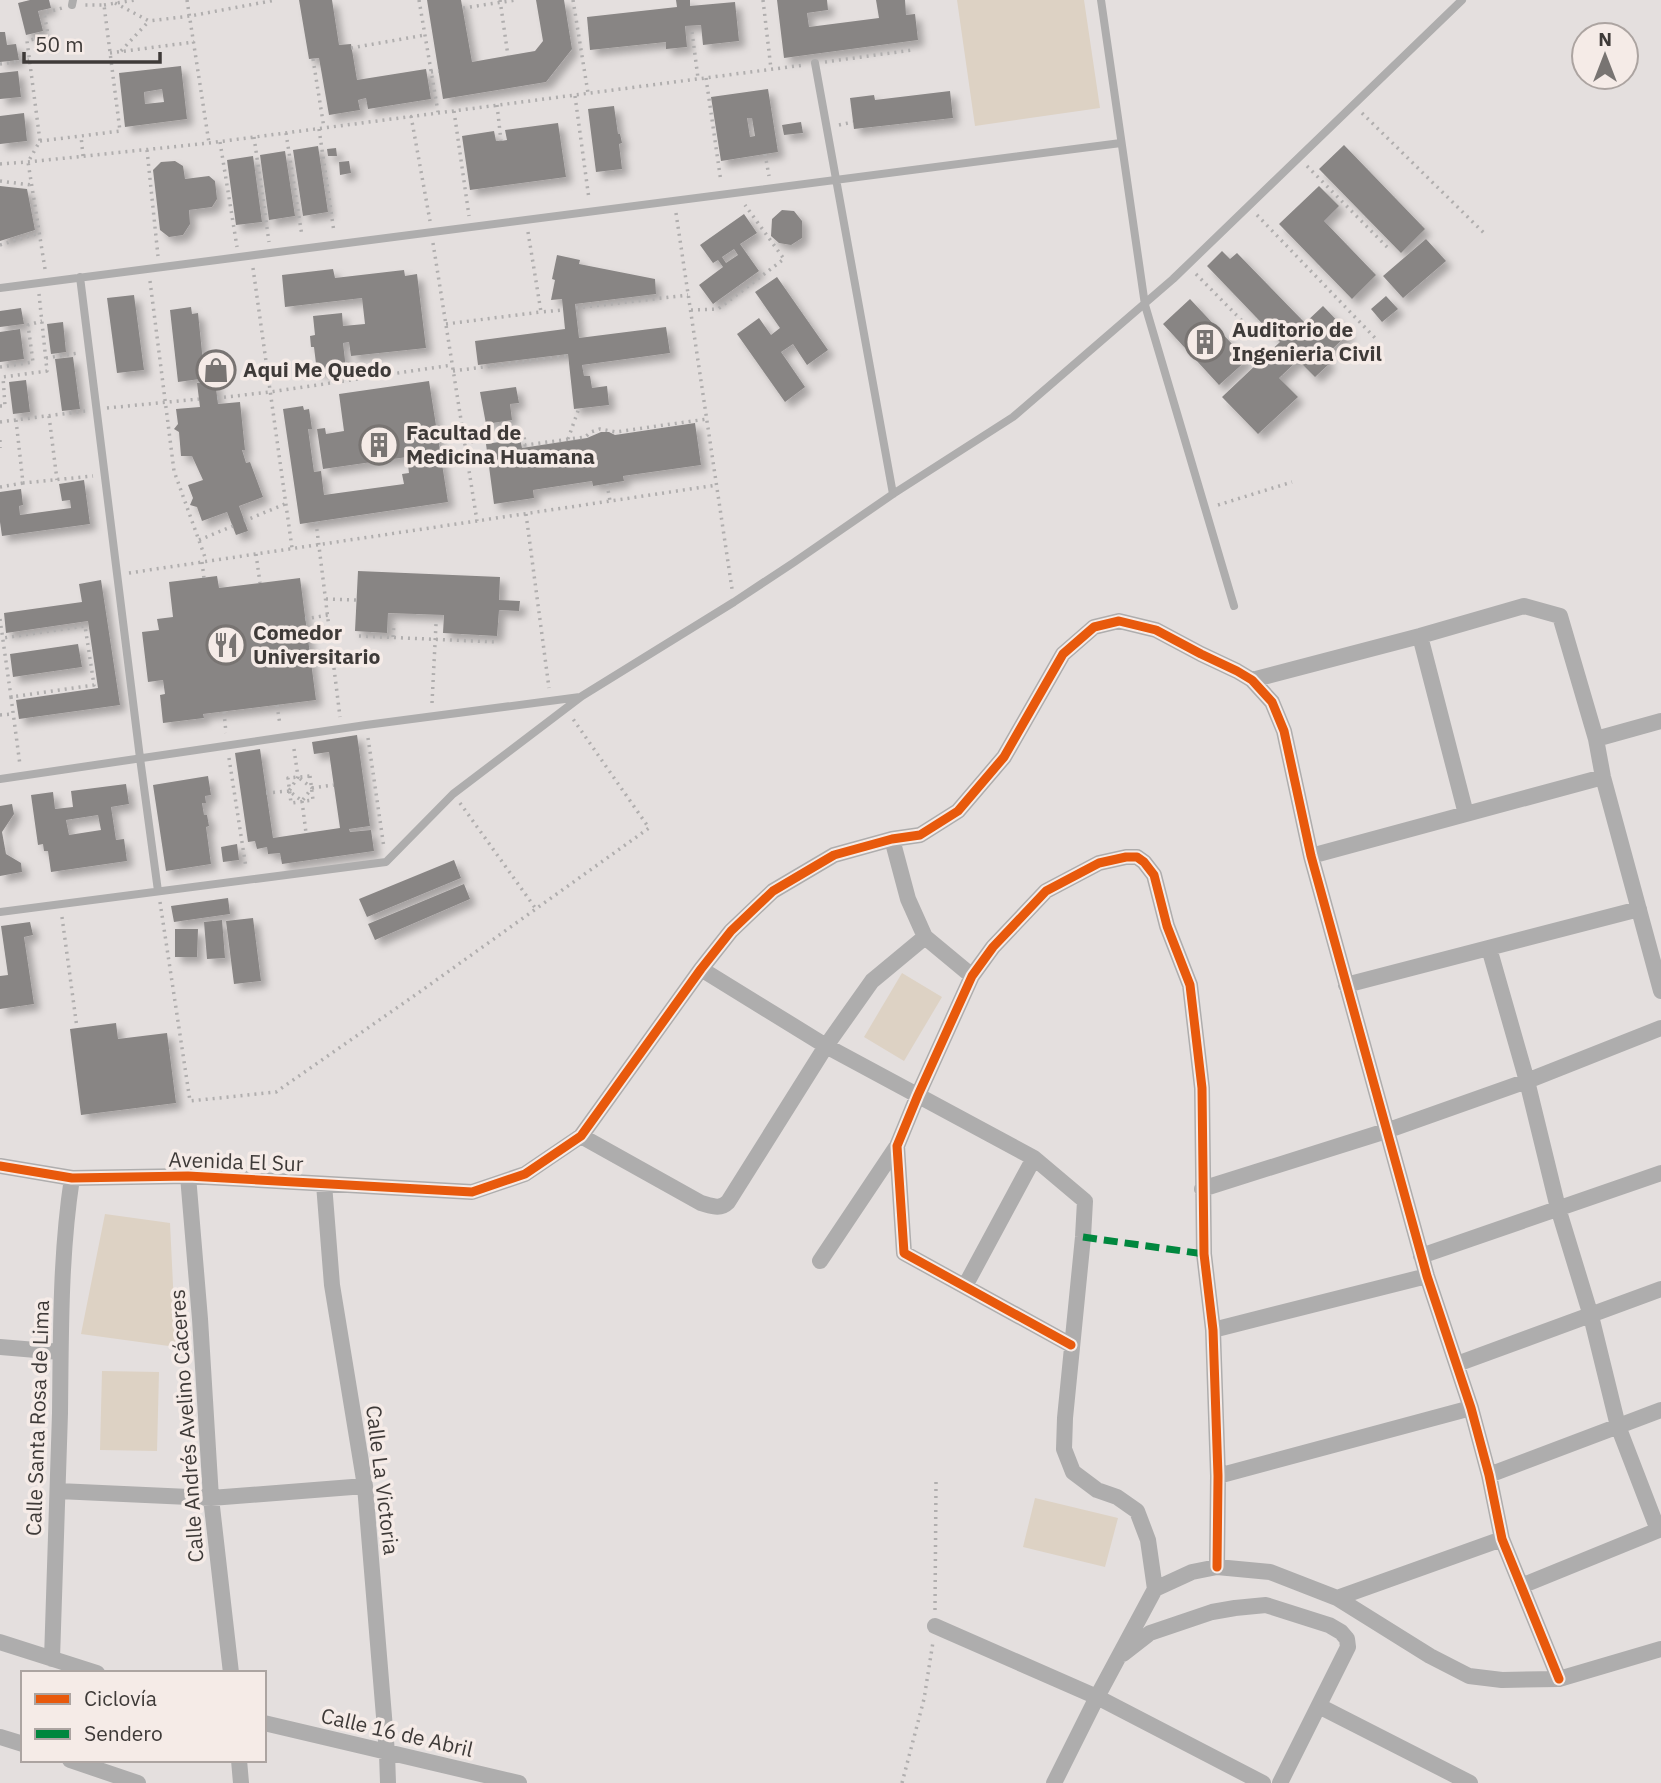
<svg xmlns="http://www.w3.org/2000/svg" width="1661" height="1783" font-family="'IBM Plex Sans',sans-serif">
<defs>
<filter id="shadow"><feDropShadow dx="6" dy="6" stdDeviation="3.5" flood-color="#0004"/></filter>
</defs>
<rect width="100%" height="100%" fill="#e4dfde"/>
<path fill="#ddd2c4" d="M957,0h127l16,108 -125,18z
M902,973l40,24 -38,64 -40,-24z
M105,1214l65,9 6,124 -95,-13z
M102,1371l57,1 -2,79 -57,-1z
M1035,1498l83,20 -13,49 -82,-20z"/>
<path fill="#888584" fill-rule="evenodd" filter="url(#shadow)" d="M30,0h19l2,8 -13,3 5,20 -17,4 -8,-32z
M299,0h33l7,45 12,-1 6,36 69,-11 5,30 -63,10 -2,-11 -8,2 2,10 -31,5 -10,-57 -10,1z
M427,0h34l11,62 63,-11 8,-10 -7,-41h28l8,49 -26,33 -103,17z
M676,0h14v6l45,-4 4,39 -36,4 -2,-20 -16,1 2,21 -21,2v-7l-76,8 -3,-33 90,-10z
M777,0h50l1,10 -21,3 2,14 70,-9 -3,-18h29l1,15 9,-1 3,26 -134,18z
M0,32h5l2,13 9,-1 3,16 -19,2z
M181,66l6,53 -62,8 -6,-54zM162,89l2,13 -19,2 -1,-12z
M18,71l3,26 -21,2v-26z
M768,89l10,63 -57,9 -10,-64zM747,118h5l3,18 -5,1z
M950,91l3,27 -99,11 -4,-31 24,-3 1,5z
M614,106l4,28h2l2,9 -3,1 3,25 -26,3 -8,-63z
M24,113l3,28 -27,3v-28z
M801,122l2,11 -19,2 -2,-10z
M558,123l8,54 -96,13 -8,-54 32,-5 2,10h5l6,-1 -2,-10z
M1344,145l81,84 -24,24 -82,-84z
M318,146l10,66 -25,4 -10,-66z
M336,148l1,8h-9l-1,-7z
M285,151l10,65 -26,4 -9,-65z
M253,156l9,66 -26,3 -9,-65z
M175,161l8,5 2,13 24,-3 6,5 2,18 -5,8 -23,3 1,14 -7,11 -14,2 -9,-7 -7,-60 8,-8z
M349,161l2,12 -11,2 -1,-13z
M0,186l27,3 8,41 -35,11z
M1319,186l20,20 -15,15 52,54 -24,24 -73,-75z
M782,210l12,1 8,10v17l-11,7 -12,-2 -8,-7 1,-17z
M744,214l13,19 -17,11 19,27 -46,33 -14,-19 24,-18 -5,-7 -5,3 -13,-18zM734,249l4,6 -12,8 -4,-6z
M1426,239l20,22 -43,37 -20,-22z
M1222,251l8,8 7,-6 68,70 18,-17 26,27 -25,24 6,6 -15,14 -17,-17 -19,18 19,19 -40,37 -36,-37 58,-55 -73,-76z
M557,255l23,5 -1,4 76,15 1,15 -81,10 4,34 87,-11 4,26 -88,12 2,11h6l2,12 15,-2 2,19 -35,4 -6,-55 -90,11 -3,-24 90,-12 -3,-30 -11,1 4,-20 -3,-1z
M333,269l2,9 69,-8 1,6 12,-2 9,74 -75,8 -2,-14 -6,1 3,26 -29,3 -3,-25h-3l-1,-11 5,-1 -2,-19 29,-3 1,13 22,-2 -3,-26 -77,9 -3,-32z
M777,277l51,73 -21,15 -14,-21 -12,8 24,35 -20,15 -48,-68 22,-16 12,17 9,-7 -25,-36z
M134,295l10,75 -27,3 -10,-75z
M1386,296l12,13 -16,13 -11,-13z
M1190,299l57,61 -28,25 -56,-61z
M191,307l1,7 6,-1 6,59 -5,1 1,6 -22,3 -8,-72z
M21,308l3,16 -24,3v-16z
M63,322l3,30 -15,2 -4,-30z
M20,329l4,30 -24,3v-30z
M73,357l7,52 -18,2 -7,-52z
M26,380l4,32 -17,2 -4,-32z
M215,381l3,23 22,-2 5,48h-3l4,13 4,-1 13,35 -24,9 9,25 -12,4 -9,-23 -25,9 -5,-14 -7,-2 3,-7 -5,-13 15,-5 -11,-24h-11l-2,-24 -5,-3 4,-5 -2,-15 24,-2 -3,-24z
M429,381l19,121 -148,22 -17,-115 20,-3 1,4 5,-1 3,20h-4l6,43 7,-1 3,24 80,-11 -2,-10 7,-1 -2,-16 -84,12 -6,-40 8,-1 1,6 18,-3 -5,-37z
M516,387l3,16 -9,1 2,16 -26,4 -6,-32z
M695,423l6,42 -78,11 1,5 -31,5 -1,-5 -59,9 1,8 -40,6 -8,-60 34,-5 2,9 65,-10 14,-6h8l6,3z
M84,480l6,44 -88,12 -2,-14v-30l21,-3 2,16 -4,1 1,9 51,-7 -1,-8 -8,1 -3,-17z
M358,571l142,6 -1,23 21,1 -1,10 -20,-1 -2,26 -54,-3 1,-18 -56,-2 -1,20 -32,-2z
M217,576l2,12 81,-10 16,122 -113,14 1,4 -41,5 -3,-28 5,-1 -2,-14 -15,2 -6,-50 17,-2 -2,-11 16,-2 -4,-35z
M101,580l19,125 -101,14 -3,-19 82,-12 -10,-67 -82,12 -2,-20 78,-11 -3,-18z
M78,644l4,23 -69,10 -3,-23z
M357,735l13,91 -21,3 1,3 21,-2 3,21 -92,13 -2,-11 -12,1 -1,-7 -10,2 -2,-8 -7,1 -13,-89 25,-4 13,89 67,-10 -11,-76 -15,2 -2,-12z
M208,776l3,19 -6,1 1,7h-4l2,12h3l2,11 -3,1 5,37 -45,7 -13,-86z
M126,784l3,20 -18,3 5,33 8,-1 3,22 -76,11 -3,-21h-4l-1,-7 -5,1 -7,-50 22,-3 2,17 18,-2 -2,-16zM98,815l3,15 -32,5 -3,-15z
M12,804l2,10 -12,18 4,22 15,9 1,9 -22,4v-70z
M237,844l2,16 -16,2 -2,-15z
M454,860l7,18 -94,39 -8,-18z
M464,884l6,15 -95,41 -7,-16z
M228,898l2,16 -56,8 -3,-16z
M253,918l8,63 -27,3 -8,-63z
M222,920l3,38 -18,1 -3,-37z
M30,922l3,13 -9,2 10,67 -34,5v-33l8,-1 -7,-49z
M175,929h23l-1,28h-22z
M116,1023l2,16 49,-6 9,70 -95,12 -11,-86z"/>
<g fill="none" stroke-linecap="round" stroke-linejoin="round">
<path stroke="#b0aeae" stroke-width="3.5" stroke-dasharray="2 5" stroke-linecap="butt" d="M187,0l22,143
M419,0l19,112
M500,0l8,56
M573,0l15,93
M763,0l8,69
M115,3l34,18 41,-5 86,-16
M104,5l31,-5
M463,8l53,-8
M692,32l6,46
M351,48l74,-13
M121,51l28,-30
M110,53l84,-11
M313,59l11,69
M825,62l87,-12
M0,64l29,-4
M431,72l8,-1
M706,78l15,104
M575,96l14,103
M497,105l4,36
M454,111l15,105
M1362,113l123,121
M411,116l19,105
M839,125l14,-3
M319,129l15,103
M286,133l16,103
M254,137l15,105
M40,141l41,-5
M220,142l17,105
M147,150l11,106
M765,154l4,22
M83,156l-2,-20 39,-5 -16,-126h-20
M0,164l28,-2 181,-19 595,-78
M1307,166l82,83
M0,181l31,4
M676,213l56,376
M1257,215l121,126
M528,232l13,80 22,-2
M433,243l44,278
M0,245l39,-12
M253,268l39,280
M45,269l-17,-107 12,-21 -13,-100 21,-6 -4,-22 18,-5
M1196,274l62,63
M150,281l24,190 32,89
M576,308l112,-13
M691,310l27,-1 66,-50 -39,-54
M446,324l95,-12
M46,358l32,-5
M0,367l33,-5 -5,-37 14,-4
M453,371l115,-15
M217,398l53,-6 182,-27
M0,406h5l-2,-29 44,-6 -8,-77
M107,408l92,-9
M49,416l8,64
M16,420l7,63 70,-7
M0,422l85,-11
M568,439l11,-31
M0,440v8
M464,443l60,-8 1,10 60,-8 6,-5 9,-3 16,3 91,-13
M607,484l3,17
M0,487l23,-4
M1218,505l74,-23
M526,514l23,174
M244,521l41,-17
M316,522l24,195
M199,540l34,-14
M256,554l4,29
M202,562l2,16
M129,573l588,-88
M326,599l30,1
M0,619l11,78 83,-12 -9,-59 -82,12
M305,619l23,-4
M359,636l138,6
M393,637l1,-14
M310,658l22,-3
M11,697l9,68
M432,703l4,-79
M277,705l3,20
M224,712l2,21
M0,715l13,-1
M368,738l16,110
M294,749l4,28 -9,14 13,10 10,-13 -14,-11
M229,758l17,110
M310,776l3,24 -22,3 -3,-25z
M312,788l22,-3
M266,793l23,-2
M302,801l4,32
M460,803l76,106
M160,902l30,199 86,-9 145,-101 228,-163 -76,-109
M62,917l15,111
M935,1610l1,-128
M902,1783l22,-84 9,-57"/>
<path stroke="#aeadad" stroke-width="8" d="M1101,0l44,305 89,301
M72,5l1,-5
M815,63l78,431
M80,277l60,481 18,133
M0,288l1121,-145
M0,779l366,-54 214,-28
M0,912l386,-50 67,-68 129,-98 152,-94 59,-39 100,-69 120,-77 160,-138 289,-279"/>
<path stroke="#aeadad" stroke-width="16" d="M1420,636l46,178
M1252,680l168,-44 104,-30 36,10 36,123 7,38 58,214
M1596,739l65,-18
M892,839l16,60 17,38 47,39
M1311,856l292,-79
M1489,948l38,133 31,127 33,108 27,110 40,104
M701,969l125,77 208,112 51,43 -2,36 -18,181 -1,31 9,23 24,18 20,7 20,14 11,29 7,49
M1346,985l293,-76
M581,1136l120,67c11,3 19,7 27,-1l98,-156 46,-65 53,-44
M0,1166l72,12 116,-2 284,16 53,-18 56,-38 120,-167 30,-38 42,-40 61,-36 58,-16 28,-4 38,-24 46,-54 59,-103 31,-27 25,-6 37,9 45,24 36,17 15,9 20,22 12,29 27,125 116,420 44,132 18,67 13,64 57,140
M188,1176l12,143 11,179 20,175
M324,1184l8,101 33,201 22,267 1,30
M1202,1189l184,-58 141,-50 134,-53
M1421,1256l240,-83
M820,1261l77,-115
M965,1286l69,-128
M1213,1330l214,-54
M1071,1345l-167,-92 -7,-107 21,-51 54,-119 21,-29 53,-56 53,-28 27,-6h11l7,5 10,13 13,51 23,59 12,103 2,166 9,76 5,146 -1,91
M0,1347l60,5
M1457,1364l204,-75
M1489,1475l172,-65
M1218,1476l253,-68
M58,1491l153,7 154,-12
M1521,1586l140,-57
M1337,1598l165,-59
M935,1626l162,71 166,86
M0,1642l97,31
M1123,1654l27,-21 62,-21 23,-4 31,-3 63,20 12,7 6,7 1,8 -68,136
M52,1659c3,-82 6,-164 8,-246 1,-79 0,-157 12,-235
M1319,1706l151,77
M264,1723l255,60
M0,1737l23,7
M70,1760l68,23
M239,1760l2,23
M1054,1783l43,-86 58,-108 37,-17 25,-5 53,5 67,26 93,58 39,20 33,4 57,-1 102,-30"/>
<path stroke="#00873e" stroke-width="7" stroke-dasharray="14 7" stroke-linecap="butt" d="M1083,1237l121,17"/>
<g stroke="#f5ebe7" stroke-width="13">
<path id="cycleway" d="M0,1166l72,12 116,-2 284,16 53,-18 56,-38 120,-167 30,-38 42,-40 61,-36 58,-16 28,-4 38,-24 46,-54 59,-103 31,-27 25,-6 37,9 45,24 36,17 15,9 20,22 12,29 27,125 116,420 44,132 18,67 13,64 57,140
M1071,1345l-167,-92 -7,-107 21,-51 54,-119 21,-29 53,-56 53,-28 27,-6h11l7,5 10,13 13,51 23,59 12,103 2,166 9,76 5,146 -1,91"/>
</g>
<use href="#cycleway" stroke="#e8590c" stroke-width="9"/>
</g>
<defs>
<g id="building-ring" transform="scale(2.0125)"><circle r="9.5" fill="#f5ebe7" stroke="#787472" stroke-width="1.5"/><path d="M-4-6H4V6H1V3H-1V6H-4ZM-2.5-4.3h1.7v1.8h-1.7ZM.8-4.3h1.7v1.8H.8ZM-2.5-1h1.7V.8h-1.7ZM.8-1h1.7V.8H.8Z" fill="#787472"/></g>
<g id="shop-ring" transform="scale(2.0125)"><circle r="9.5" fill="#f5ebe7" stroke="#787472" stroke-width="1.5"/><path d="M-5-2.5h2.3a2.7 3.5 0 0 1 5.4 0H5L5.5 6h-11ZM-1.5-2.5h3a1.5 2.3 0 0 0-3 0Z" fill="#787472"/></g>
<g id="restaurant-ring" transform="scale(2.0125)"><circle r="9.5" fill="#f5ebe7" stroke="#787472" stroke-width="1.5"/><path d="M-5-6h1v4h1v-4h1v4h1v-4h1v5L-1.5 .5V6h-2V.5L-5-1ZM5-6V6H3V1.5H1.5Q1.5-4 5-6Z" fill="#787472"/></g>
</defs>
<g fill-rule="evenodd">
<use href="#building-ring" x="1205" y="342"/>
<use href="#shop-ring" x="216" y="370"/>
<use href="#building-ring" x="379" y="445"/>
<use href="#restaurant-ring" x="226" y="645"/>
</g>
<g text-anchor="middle" stroke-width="7" stroke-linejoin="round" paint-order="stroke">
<g font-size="21" font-weight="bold" fill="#3e3a38" stroke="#f5ebe7" text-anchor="start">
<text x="1232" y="337">Auditorio de<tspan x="1232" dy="24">Ingenieria Civil</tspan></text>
<text x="243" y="377">Aqui Me Quedo</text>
<text x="406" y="440">Facultad de<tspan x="406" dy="24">Medicina Huamana</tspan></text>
<text x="253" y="640">Comedor<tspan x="253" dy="24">Universitario</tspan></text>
</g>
<g font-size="21" fill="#3e3a38" stroke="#f5ebe7">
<text transform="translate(236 1162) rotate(2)" y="7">Avenida El Sur</text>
<text transform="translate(38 1418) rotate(-88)" y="7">Calle Santa Rosa de Lima</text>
<text transform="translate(187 1426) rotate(-94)" y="7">Calle Andrés Avelino Cáceres</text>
<text transform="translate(382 1480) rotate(83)" y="7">Calle La Victoria</text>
<text transform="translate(397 1733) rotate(13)" y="7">Calle 16 de Abril</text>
</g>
</g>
<rect x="21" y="1671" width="245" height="91" fill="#f5ebe7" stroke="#aca4a1" stroke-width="2"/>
<rect x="35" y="1694" width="35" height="10" fill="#e8590c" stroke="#aca4a1" stroke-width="2"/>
<text x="84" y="1706" font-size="21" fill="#3e3a38">Ciclovía</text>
<rect x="35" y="1729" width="35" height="10" fill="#00873e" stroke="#aca4a1" stroke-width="2"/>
<text x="84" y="1741" font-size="21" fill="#3e3a38">Sendero</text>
<g transform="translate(1605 56)"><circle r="33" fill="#f5ebe7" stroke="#aca4a1" stroke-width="2"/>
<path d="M0-5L12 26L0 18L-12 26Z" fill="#787472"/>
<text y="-10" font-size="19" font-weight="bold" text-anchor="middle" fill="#3e3a38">N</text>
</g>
<path d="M24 52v10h136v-10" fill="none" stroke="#3e3a38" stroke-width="3.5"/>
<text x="35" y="52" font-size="21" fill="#3e3a38" stroke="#f5ebe7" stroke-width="5" paint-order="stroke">50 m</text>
</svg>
